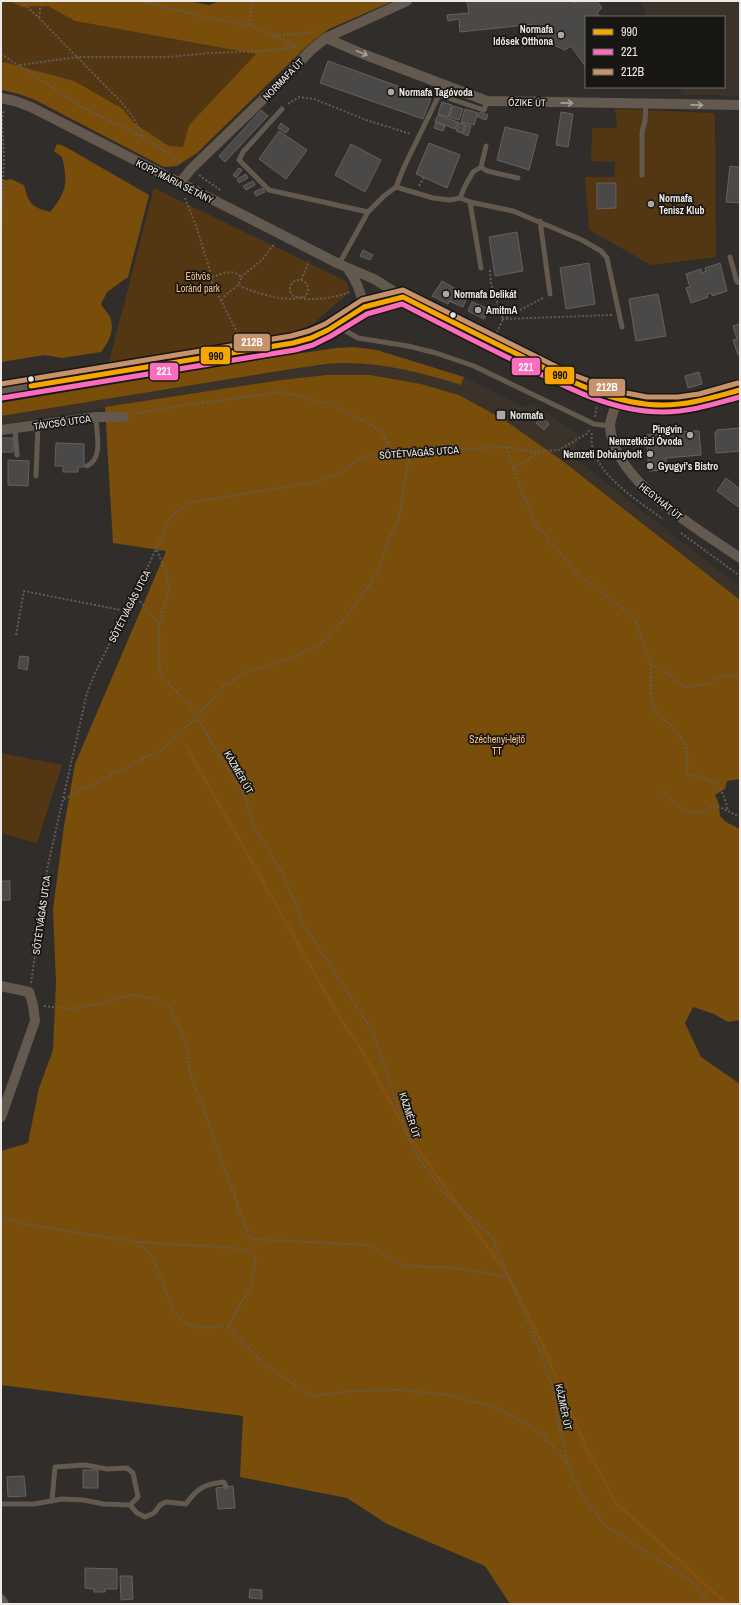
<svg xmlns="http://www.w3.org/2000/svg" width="741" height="1605" font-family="'Archivo Narrow',sans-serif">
<rect width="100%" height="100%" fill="#302d2a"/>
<path fill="#3b332a" d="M640,1h100v95l-58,-1 -3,-8h45v-70h-77z
M344,363l37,3 37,6 43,13 3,-8 62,31 5,-5 49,32 -8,21 168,131v13l-176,-138 -61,-43 -44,-24 -38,-11 -51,-9h-44l-45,5 -280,44v-8l297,-48z"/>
<path fill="#533713" d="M1,1h9l12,6 26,-1 27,15 182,33 -68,71 -5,22 -15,-1 -35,-23 -11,-14 -119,-47 -3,1z
M614,109l101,4 1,144 -65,8 -62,-35 -4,-53h29l1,-15 -24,-1 1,-33h24l1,-8z
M154,188l190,92c4,4 5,8 4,13l-35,31 -24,9 -180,29z
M1,753l61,12 -25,78 -36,-10z"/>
<path fill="#794d0a" d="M10,1h177l22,4 11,-4h173l-64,28 -21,16 -111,108 -20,13 -13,1 -129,-67 -16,-6 -18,-4v-27l3,-1 70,19 49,28 11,14 35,23 14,1 6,-22 67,-71 -181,-33 -27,-15 -26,1z
M57,144l7,2 85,49 -21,82 -21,15 -6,12c2,5 7,8 9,13 5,14 -1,24 -9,35l-39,6 -17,-3 -44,7v-181l10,-2 13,6c5,19 7,22 26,27 17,-20 18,-30 12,-55l-8,-6z
M354,347l23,3 87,27 -3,8c-38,-12 -77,-22 -117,-22 -15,0 -30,3 -46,5l-297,48v-13l294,-49 41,-6z
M326,375h44l51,9 38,11 44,24 61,43 176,138v179l-13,2 -2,8 -10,6 4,9 1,12 6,6 14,7v191l-12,2 -14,-8 -21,-7 -8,16 16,34 39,27v520h-230l-25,-38 -98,-42 -40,-26 -107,-21 3,-61 -242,-31v-234l27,-8 11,-55 14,-38 3,-67 -3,-74 11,-83 11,-62 91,-213 -53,-8 -8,-136 176,-27z"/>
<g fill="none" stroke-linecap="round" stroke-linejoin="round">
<path stroke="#80510f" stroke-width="3.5" d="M186,746l157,277 19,27 46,85 101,142 32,64 45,106 30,56 111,101"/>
</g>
<path fill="#4b4947" stroke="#64615f" d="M467,1h105l3,2 3,-2h19l5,7 -5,4 3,5h-14v50l-15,-21 -6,4 -29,-13 -1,-13 -75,8 -1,-13 -11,2 -1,-6 22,-2z
M328,61l103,37 -8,21 -103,-36z
M442,102l10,3 -4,12 -10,-3z
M453,106l10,3 -4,11 -10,-3z
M465,109l13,4 -4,12 -13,-3z
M261,110l7,6 -43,46 -6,-6z
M480,112l8,3 -2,5 -8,-3z
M561,112l12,2 -5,33 -12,-2z
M438,115l20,7 -3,7 -20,-8z
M436,122l9,4 -2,5 -9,-3z
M281,123l8,6 -3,4 -8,-5z
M459,123l6,1 -3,9 -6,-2z
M466,125l5,1 -3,10 -5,-2z
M505,127l33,8 -9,35 -32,-10z
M279,131l28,19 -21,29 -27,-20z
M429,143l31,12 -13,33 -31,-14z
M351,144l30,16 -16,32 -30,-17z
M730,166l10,1v36l-14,-1z
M239,168l3,2 -6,8 -3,-3z
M246,174l2,4 -9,5 -2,-4z
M253,181l2,4 -9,5 -3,-4z
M597,183h19v25l-19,1z
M263,188l2,4 -9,4 -2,-4z
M517,232l6,39 -28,5 -6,-39z
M363,250l10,5 -3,5 -10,-4z
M589,263l6,41 -29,5 -6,-41z
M720,263l7,28 -15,5v-3l-5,1 1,3 -17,6 -5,-15 4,-1 -4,-13 15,-5 1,4 4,-2 -1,-3z
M442,281l18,10 -2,4 9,3 -4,9 -14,-6 -1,3 -16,-8z
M658,294l8,42 -30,5 -7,-42z
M472,302l17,7 -5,10 -16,-8z
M740,324v30l-2,1 -5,-15 4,-1 -4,-13z
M699,372l3,12 -14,4 -3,-12z
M541,417l8,7 -5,6 -8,-7z
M740,428v23l-24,2 -1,-21h2v-2z
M691,431h8l2,24 -35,3 1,12 -18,1 -3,-36z
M1,438h12v14h-12z
M56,443l28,1v23h-6v5h-15v-6h-8z
M8,460l21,1 -1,25 -20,-1z
M726,478l14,11v19l-23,-17z
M20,656l9,1 -2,13 -9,-2z
M1,881h9v19h-9z
M83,1470h15v18h-15z
M24,1476l2,20 -18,1 -1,-20z
M233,1486l2,22 -17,1 -2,-21z
M85,1568l32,1v20h-12v3h-11v-3l-9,-1z
M120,1576h12l1,23 -12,1z
M250,1589l12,1v9l-13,-1z"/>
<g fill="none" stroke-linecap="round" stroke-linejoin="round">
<path stroke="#625d56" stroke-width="2" stroke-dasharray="2 2" stroke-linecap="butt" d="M21,1l18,17 83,85 11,14 10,19
M141,1l54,14 54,10 49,22
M39,18l2,-17
M249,25l2,-16 4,-8
M275,36l40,-4
M1,54l86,56 57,27 38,26
M20,65l57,-8h92l39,-4 55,-2 36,-4
M288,104l11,-7 15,2 52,21 45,14
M199,175l21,15
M419,186l5,-9
M185,198l11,28 16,51v6l29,57
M1,237l3,-81 -2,-36 2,-11
M490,270l1,14 12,35 -6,13
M212,277c10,-3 20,-9 29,0 -1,12 -14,13 -19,23
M241,277l22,-18 12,-16
M301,280l8,-19
M290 289a9 9 0 1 1 18 0a9 9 0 1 1-18 0Z
M239,285c9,6 42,15 53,14 2,0 4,-1 6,-2 4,0 8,3 12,2 13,0 27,-2 40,-7
M543,298l-40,21 109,-4
M135,414l23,-5 123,-17 54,14 37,19 11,8 8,20
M595,417l2,-12
M592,433c-6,36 46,68 71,86
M506,447l28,75 44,52 56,43 17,47 20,12 14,11 22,-3 19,-9 14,4
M514,468l26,-16
M681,533l59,43
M157,550l11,28 1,13 -10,33
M135,595l24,29 1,51 28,28 58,96 7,26 32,53 19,47 69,107 40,118 33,45 46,42 48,114 15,44 3,27 10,43 15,32 24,30 82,52 22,25
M16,635l8,-44 102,20
M651,664v34l5,15 16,13 13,17 3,19 -1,9 1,4c28,4 34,9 40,36l12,6
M663,791c12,14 19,20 38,22 15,-5 7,-12 27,-2
M64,799l100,-51 33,-31 27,-31 24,-15 38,-11 32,-14 26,-26 33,-46 11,-34 10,-17 7,-45 6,-26
M31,983l17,-118 39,-172 8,-20 31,-62 9,-16 36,-79 18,-13 128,-21 21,-8 21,-15 24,-6 123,-6 27,5 26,-2 29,-17 1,-3
M44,1006l26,3 32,-6 30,-8 16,2 13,4 10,7 15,36 4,28 60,167 119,6 34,20 24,2h21l61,10
M1,1218l22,6 114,18 99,6 13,3 7,9 -5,26 -23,40 39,41 45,29 41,-5 48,-1 49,5 50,14 41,24 27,31
M138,1243c3,3 8,6 11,10 16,19 15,60 39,71 12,6 28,3 40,2"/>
<path stroke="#63594f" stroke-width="5" d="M282,109l-39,43 -4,8 30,30 99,22
M481,167l6,4 31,7
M642,175v-43l3,-11 1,-17
M396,187l8,-20 35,-72 45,15 3,-9
M460,198l5,-12 8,-14 8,-5 5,-21
M470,202l11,66
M540,221l10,73
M730,257l7,25 3,1
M339,264l29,-52 16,-16 12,-9 37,11 17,2 10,-2 10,4 43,9 69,29 19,11 6,7 15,69
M344,330l14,8 50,8 28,7 38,13 120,58 16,2
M15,429l2,26
M87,466c17,-8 9,-34 9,-49
M36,476l2,-51
M1,1504h33l28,-5 21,1 21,4 26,1 8,-8 -5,-24 -6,-5 -20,1 -22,-4 -30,2 -3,34
M130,1505l7,8 8,4 9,-4 6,-8 6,-3 20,2c11,-16 19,-20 38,-22l2,5"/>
<path stroke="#63594f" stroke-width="10" d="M326,38l37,16 124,47 253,4
M1,98l14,3 16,6 308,157 35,15 29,18
M179,184l12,-15 87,-84 33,-35 15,-12 81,-37
M348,269c9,12 13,23 16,38
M618,400c-3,8 -8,18 -8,26 3,56 89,103 130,132
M1,430l95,-13h28
M1,986l28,6 4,13 2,16 -34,96
M1,1599l3,5"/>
<path stroke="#63594f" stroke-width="12" d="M1,391l292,-48 18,-5 17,-8 36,-23 39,-10 165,83c41,19 82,31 127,22 16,-3 30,-8 45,-12"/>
<g stroke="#181613" stroke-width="8">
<path id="bus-1" d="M31,386l262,-43 18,-5 17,-8 36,-23 39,-10c37,19 74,37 112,56 46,23 94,52 148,52 26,0 51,-8 77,-15"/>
</g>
<g stroke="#181613" stroke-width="8">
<path id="bus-2" d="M2,398l293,-48 18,-5 18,-9 36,-22 35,-10c37,19 74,38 111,56 47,24 96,52 150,52 27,0 51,-8 77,-15"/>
</g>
<g stroke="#181613" stroke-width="8">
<path id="bus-3" d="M1,384l290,-48 18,-5 16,-7 37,-24 41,-10 168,84 45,17 31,6h31l21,-3 39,-11"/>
</g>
<use href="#bus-1" stroke="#f7a600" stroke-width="5"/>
<use href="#bus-2" stroke="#fb6dba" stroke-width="5"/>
<use href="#bus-3" stroke="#c7916a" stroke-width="5"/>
</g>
<defs><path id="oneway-shaft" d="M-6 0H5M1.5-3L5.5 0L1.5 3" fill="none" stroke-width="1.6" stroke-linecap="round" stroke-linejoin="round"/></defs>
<g stroke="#a8a19a">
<use href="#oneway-shaft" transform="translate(362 53) rotate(23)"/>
<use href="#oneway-shaft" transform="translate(567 103) rotate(1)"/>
<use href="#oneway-shaft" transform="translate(697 105) rotate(1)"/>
</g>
<g fill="#aaa7a4" stroke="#181613" stroke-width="1.5">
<circle cx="561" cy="35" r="4"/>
<circle cx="391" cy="92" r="4"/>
<circle cx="651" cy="204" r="4"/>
<circle cx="446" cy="294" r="4"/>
<circle cx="478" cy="310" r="4"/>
<rect x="496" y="410" width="10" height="10" rx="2"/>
<circle cx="690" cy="435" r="4"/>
<circle cx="650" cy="454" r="4"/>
<circle cx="650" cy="466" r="4"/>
</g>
<g fill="#ece9e6" stroke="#181613" stroke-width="1.5">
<circle cx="453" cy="315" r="3.5"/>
<circle cx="31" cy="379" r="3.5"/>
</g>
<g text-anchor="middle" stroke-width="3.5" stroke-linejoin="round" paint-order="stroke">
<g font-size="10" font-weight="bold" fill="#ece9e6" stroke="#181613" text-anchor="start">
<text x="553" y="33" text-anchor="end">Normafa<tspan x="553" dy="12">Idősek Otthona</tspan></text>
<text x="399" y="96">Normafa Tagóvoda</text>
<text x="659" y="202">Normafa<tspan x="659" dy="12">Tenisz Klub</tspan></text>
<text x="454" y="298">Normafa Delikát</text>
<text x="486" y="314">AmitmA</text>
<text x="510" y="419">Normafa</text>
<text x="682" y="433" text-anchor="end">Pingvin<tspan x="682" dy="12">Nemzetközi Óvoda</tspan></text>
<text x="642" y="458" text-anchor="end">Nemzeti Dohánybolt</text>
<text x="658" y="470">Gyugyi's Bistro</text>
</g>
<g font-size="10" fill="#ece9e6" stroke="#181613">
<text transform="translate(283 79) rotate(-46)" y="4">NORMAFA ÚT</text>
<text transform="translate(527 102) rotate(1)" y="4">ŐZIKE ÚT</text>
<text transform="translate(175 181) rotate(27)" y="4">KOPP MÁRIA SÉTÁNY</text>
<text transform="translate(62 422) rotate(-8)" y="4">TÁVCSŐ UTCA</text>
<text transform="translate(419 452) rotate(-4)" y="4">SÖTÉTVÁGÁS UTCA</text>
<text transform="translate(661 501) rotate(39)" y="4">HEGYHÁT ÚT</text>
<text transform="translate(129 606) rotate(-63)" y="4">SÖTÉTVÁGÁS UTCA</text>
<text transform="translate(239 772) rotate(60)" y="4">KÁZMÉR ÚT</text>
<text transform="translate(41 915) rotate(-82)" y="4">SÖTÉTVÁGÁS UTCA</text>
<text transform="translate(410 1115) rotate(72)" y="4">KÁZMÉR ÚT</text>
<text transform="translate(564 1407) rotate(78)" y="4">KÁZMÉR ÚT</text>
</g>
<g font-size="10" fill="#f9c48a" stroke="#181613">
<text x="198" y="280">Eötvös<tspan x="198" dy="12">Loránd park</tspan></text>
<text x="497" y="743">Széchenyi-lejtő<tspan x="497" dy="12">TT</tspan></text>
</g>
</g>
<g stroke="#181613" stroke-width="1.5">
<rect x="233" y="333" width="38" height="19" rx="4" fill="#c7916a"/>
<rect x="200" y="346" width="31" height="19" rx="4" fill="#f7a600"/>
<rect x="511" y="357" width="30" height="19" rx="4" fill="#fb6dba"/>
<rect x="149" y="362" width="30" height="19" rx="4" fill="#fb6dba"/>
<rect x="544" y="366" width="31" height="19" rx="4" fill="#f7a600"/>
<rect x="588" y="378" width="38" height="19" rx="4" fill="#c7916a"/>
</g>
<g font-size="11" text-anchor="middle" font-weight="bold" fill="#fff">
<text x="252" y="346">212B</text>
<text x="526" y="371">221</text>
<text x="164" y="375">221</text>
<text x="607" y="391">212B</text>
</g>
<g font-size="11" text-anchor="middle" font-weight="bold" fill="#111">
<text x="216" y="360">990</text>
<text x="560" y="379">990</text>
</g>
<rect width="741" height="1605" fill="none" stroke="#ece9e6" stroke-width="4"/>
<rect x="585" y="16" width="140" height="72" fill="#181613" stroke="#6d6a67"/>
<rect x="593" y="29" width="20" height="6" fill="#f7a600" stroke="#6d6a67"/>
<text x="621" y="36" font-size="12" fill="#ece9e6">990</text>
<rect x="593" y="49" width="20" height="6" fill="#fb6dba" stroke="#6d6a67"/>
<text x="621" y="56" font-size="12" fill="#ece9e6">221</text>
<rect x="593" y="69" width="20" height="6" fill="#c7916a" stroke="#6d6a67"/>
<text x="621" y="76" font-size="12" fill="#ece9e6">212B</text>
</svg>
